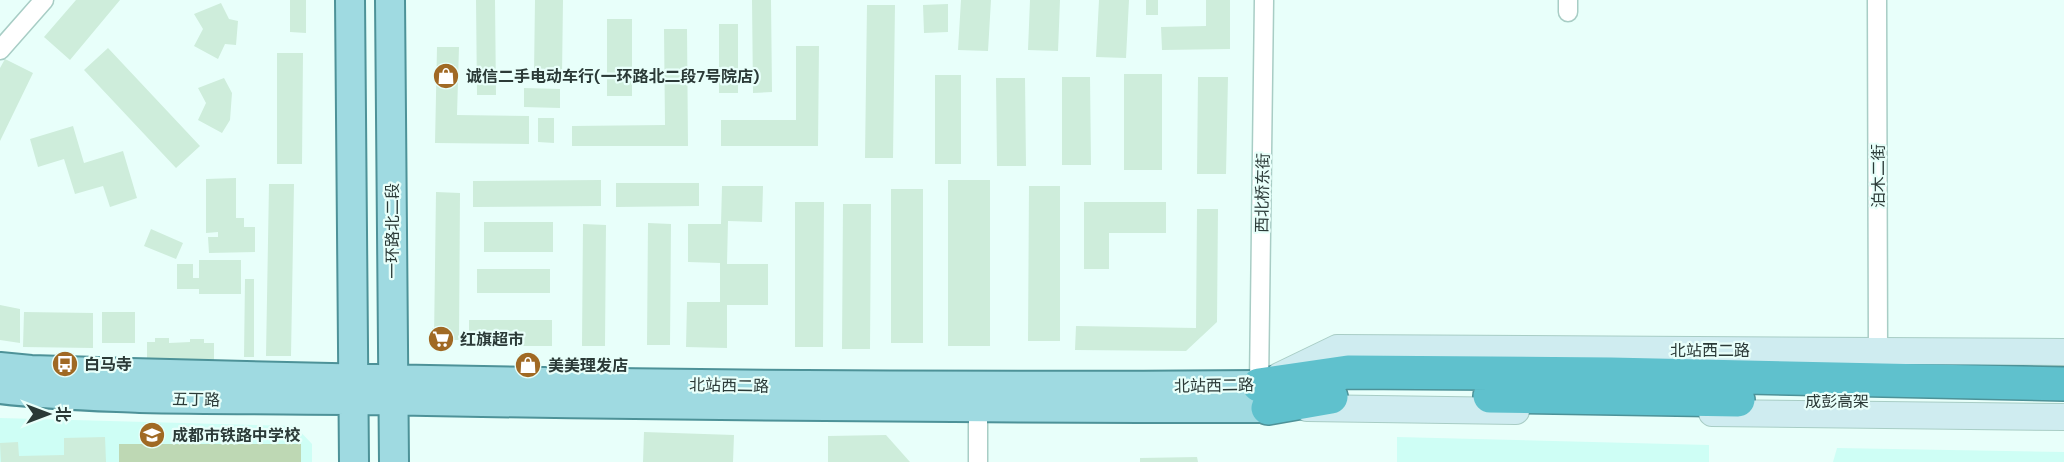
<svg xmlns="http://www.w3.org/2000/svg" width="2064" height="462" font-family="'DM Sans','Noto Sans SC',sans-serif">
<rect width="100%" height="100%" fill="#e8fffa"/>
<path fill="#cefef5" d="M0,418l295,8 17,18v18h-312z
M1397,437l312,8v17h-312z
M1837,448l227,4v10h-231z"/>
<path fill="#bed8b4" d="M119,444h182v18h-182z"/>
<path fill="#ceeddb" d="M76,0h44l-50,60 -26,-23z
M290,0h16v33l-16,-1z
M476,0h19l1,95h-19z
M535,0h28l-1,75 -28,-1z
M752,0h19l1,92 -19,1z
M961,0h30l-3,51 -30,-1z
M1030,0h30l-2,51 -30,-1z
M1099,0h30l-3,58 -30,-1z
M1146,0h12v15h-12z
M1206,0h24v49l-68,1 -1,-23 45,-1z
M221,3l8,16 9,2 -2,24 -11,-1 -7,15 -24,-13 9,-17 -9,-15z
M948,4v28l-24,1 -1,-28z
M867,5h28l-2,153h-28z
M607,19h25v77h-25z
M719,24h19v69h-19z
M664,29h23l1,117h-116v-20l93,-1z
M796,46h23l-1,100h-97v-26h75z
M437,47h22l-2,68 72,1v28l-94,-1z
M108,48l92,98 -24,22 -92,-98z
M277,53h26l-1,111h-25z
M5,59l28,14 -33,68v-73z
M1124,74h38v96h-38z
M935,75h26v89h-26z
M1062,77h28l1,88h-29z
M1198,77h30l-2,97h-29z
M224,78l8,15 -2,27 -8,13 -24,-13 8,-17 -8,-15z
M996,78h29l1,88h-29z
M524,88l36,1v19l-36,-1z
M538,118h16v25l-16,-1z
M73,126l11,37 39,-12 14,47 -27,9 -7,-21 -28,8 -11,-35 -26,8 -8,-28z
M236,178v40h8v9h11v25l-46,1 -1,-16h10v-5l-12,1v-54z
M601,180v26l-128,1v-26z
M948,180h42v166h-42z
M616,183h83v23l-83,1z
M269,184h25l-3,172h-25z
M722,186h41l-1,36 -34,-1 -1,43h41v41h-41v43l-41,-1 1,-45h33v-39l-32,-1v-38h33z
M1029,186h31v155h-32z
M891,189h32v154h-32z
M436,192l24,1 -1,147h-25z
M795,202h29l-1,145h-28z
M1084,202h82v31h-57v36h-25z
M843,204h28l-1,145h-28z
M1197,209h21l-1,113 -31,29 -111,-1 1,-24 120,2z
M484,222h69v30h-69z
M648,223l23,1 -1,121h-23z
M583,224l23,1 -1,121h-23z
M151,229l32,14 -7,16 -32,-13z
M199,260h42v34h-42v-5h-22v-25h16v14h6z
M477,269h73v24h-73z
M245,279h9v78h-10z
M0,305l20,4v34l-20,-3z
M24,312l69,1v35l-70,-1z
M102,312h33v31h-33z
M469,320h83v26h-83z
M155,338h14v5l21,-1v-3h14v4h10v21l-67,-2v-20h8z
M644,432l90,3 -1,27h-90z
M886,435l24,27h-82v-26z
M105,437l1,25h-105l-1,-19 18,-1 1,14 45,-1v-17z
M1197,457l1,5h-58v-4z"/>
<g fill="none" stroke-linecap="round" stroke-linejoin="round">
<g stroke="#a8cdc5" stroke-width="21">
<path id="street" d="M1568,0v12
M1877,0l1,351
M0,50l44,-50
M1259,385l5,-385
M978,462v-64"/>
</g>
<g stroke="#a8cdc5" stroke-width="28">
<path id="secondary" d="M1279,376l58,-28 727,4
M1307,408l209,3
M1712,413l352,4"/>
</g>
<g stroke="#4d9298" stroke-width="32">
<path id="primary" d="M350,0l4,462
M390,0l4,462
M0,367l31,3c409,13 819,18 1228,15
M0,389c47,6 93,7 140,9 95,2 191,1 287,3 280,5 560,7 841,7"/>
</g>
<g stroke="#4d9298" stroke-width="36">
<path id="highway" d="M1259,385l89,-13 263,2 453,10
M1490,396l248,4
M1268,408l63,-11"/>
</g>
<use href="#street" stroke="#fff" stroke-width="18"/>
<use href="#secondary" stroke="#cfecf0" stroke-width="26"/>
<use href="#primary" stroke="#9fdae1" stroke-width="28"/>
<use href="#highway" stroke="#5fc1cd" stroke-width="33"/>
</g>
<defs>
<g id="shop-disc" transform="scale(1.35)"><circle r="9.5" fill="#a06924" stroke="#e8fffa"/><path d="M-5-2.5h2.3a2.7 3.5 0 0 1 5.4 0H5L5.5 6h-11ZM-1.5-2.5h3a1.5 2.3 0 0 0-3 0Z" fill="#fff"/></g>
<g id="supermarket-disc" transform="scale(1.35)"><circle r="9.5" fill="#a06924" stroke="#e8fffa"/><path d="M-6-5.5h2.5l.6 2H6L4.5 2H-2.5L-4.4-4H-6ZM-1.5 3.2a1.3 1.3 0 1 0 .1 0ZM3 3.2a1.3 1.3 0 1 0 .1 0Z" fill="#fff"/></g>
<g id="bus-disc" transform="scale(1.35)"><circle r="9.5" fill="#a06924" stroke="#e8fffa"/><path d="M-5-6H5V4H4V6H2V4H-2V6H-4V4H-5ZM-3.5-4V0h7V-4ZM-3.5 1.2v1.5H-2V1.2ZM2 1.2v1.5H3.5V1.2Z" fill="#fff"/></g>
<g id="school-disc" transform="scale(1.35)"><circle r="9.5" fill="#a06924" stroke="#e8fffa"/><path d="M0-5L7-2L0 1L-7-2ZM-4 1L0 2.5L4 1V4Q0 6-4 4Z" fill="#fff"/></g>
</defs>
<g fill-rule="evenodd">
<use href="#shop-disc" x="446" y="76"/>
<use href="#supermarket-disc" x="441" y="339"/>
<use href="#bus-disc" x="65" y="364"/>
<use href="#shop-disc" x="528" y="365"/>
<use href="#school-disc" x="152" y="435"/>
</g>
<g text-anchor="middle" stroke-width="4.5" stroke-linejoin="round" paint-order="stroke">
<g font-size="16" font-weight="bold" fill="#2b3a37" stroke="#e8fffa" text-anchor="start">
<text x="466" y="82">诚信二手电动车行(一环路北二段7号院店)</text>
<text x="460" y="345">红旗超市</text>
<text x="84" y="370">白马寺</text>
<text x="548" y="371">美美理发店</text>
<text x="172" y="441">成都市铁路中学校</text>
</g>
<g font-size="16" fill="#2b3a37" stroke="#e8fffa">
<text transform="translate(1878 176) rotate(-90)" y="6">泊木二街</text>
<text transform="translate(1262 193) rotate(-89)" y="6">西北桥东街</text>
<text transform="translate(392 231) rotate(-90)" y="6">一环路北二段</text>
<text x="1710" y="356">北站西二路</text>
<text transform="translate(729 385) rotate(1)" y="6">北站西二路</text>
<text transform="translate(1214 385) rotate(-1)" y="6">北站西二路</text>
<text transform="translate(196 399) rotate(1)" y="6">五丁路</text>
<text x="1837" y="407">成彭高架</text>
</g>
</g>
<g transform="translate(48 414) rotate(90)" stroke="#e8fffa" stroke-width="4.5" paint-order="stroke">
<path d="M0-4.5L10 22L0 15L-10 22Z" fill="#2b3a37"/>
<text y="-9" font-size="16" font-weight="bold" text-anchor="middle" fill="#2b3a37">北</text>
</g>
</svg>
